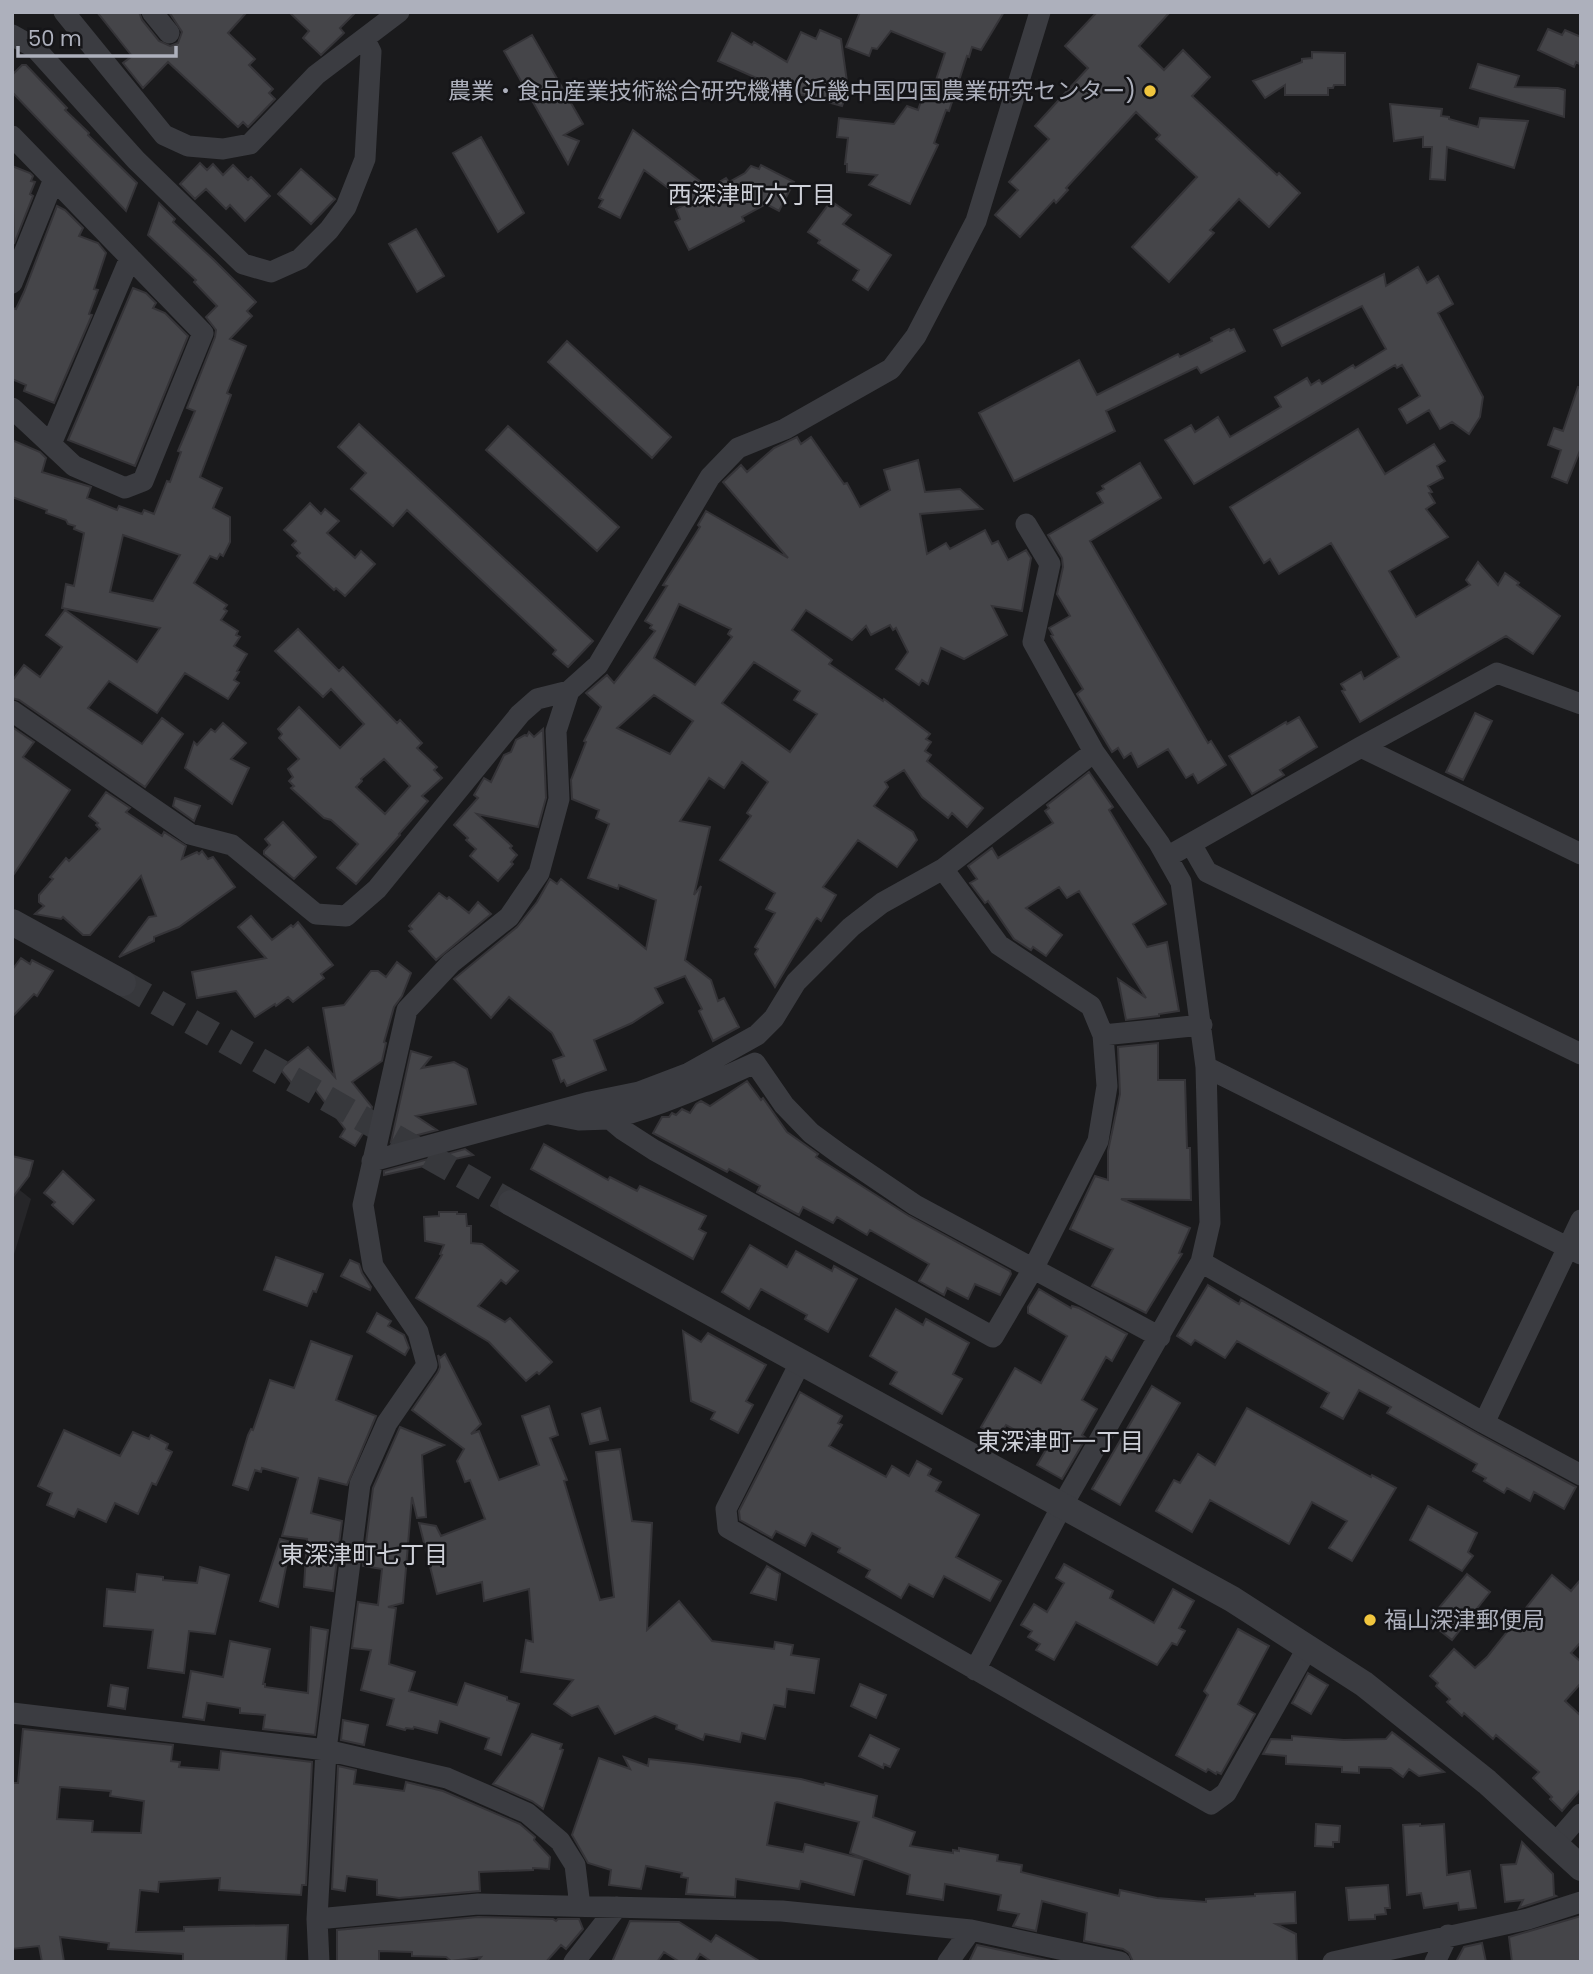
<svg xmlns="http://www.w3.org/2000/svg" width="1593" height="1974" font-family="Poppins,'Noto Sans JP',sans-serif">
<rect width="100%" height="100%" fill="#1a1a1c"/>
<path fill="#262629" d="M12,1184l19,15 -19,62z"/>
<path fill="#454549" stroke="#353438" stroke-width="2" fill-rule="evenodd" d="M97,12h42l3,8 17,21 11,5 8,-3 4,-11 -13,-20h78l-19,21 27,26 -6,6 24,24 -4,4 6,6 -27,28 -5,-5 -5,5 -70,-65 -25,26 -20,-25 9,-7z
M289,12h67l-16,16 4,5 -23,22 -18,-17 6,-7z
M860,12h144l-23,38 -9,-3 -3,10 -2,-1 -18,55 -3,-1 -12,33 4,2 -28,59 -41,-19 8,-10 -30,-3v-8h-2l3,-26 -11,-1 2,-19 55,6 13,-18 11,4 8,-23 7,2 12,-36 -54,-22 -14,18 -5,-1 -3,8 -23,-9z
M1097,12h73l-31,34 25,24 19,-20 27,27 -18,19 85,79 2,-2 21,20 -31,34 -30,-28 -29,31 4,3 -45,49 -37,-35 65,-70 -41,-38 4,-4 -24,-23 -70,76 2,2 -12,13 -2,-3 -34,37 -25,-22 23,-25 -9,-8 40,-43 -14,-13 53,-58 -23,-22z
M1548,29l14,6 3,-5 16,7v28l-5,-3 -2,5 -36,-17z
M820,30l21,9 7,50 -6,17 -80,-22 1,-3 -45,-20 14,-28 20,12 2,-3 33,20 14,-30 15,7z
M532,35l51,89 -19,11 15,6 -11,23 -64,-113z
M1312,52l33,1v32h-11l-1,3h-5v7h-43v-10l-20,13 -12,-17 49,-19v-3l10,-1z
M1478,64l41,12 -4,11 43,1 7,2 -1,27 -94,-29z
M22,65h4l41,43 -2,2 24,23 -1,2 49,48 -11,28 -114,-119v-17z
M1390,104l52,5 -1,7 8,1v2l29,8 2,-9 48,3 -14,47 -67,-21 -2,33 -15,-1 2,-32h-9v-10l-29,4z
M633,130l76,58 17,-10 3,4 16,-9 6,-7 8,3 2,-4 33,17 -15,29 -13,-7 -24,13 2,4 -55,29 -14,-28 5,-3 -4,-10 12,-6 -44,-33 -24,48 -21,-11 4,-7 -4,-2z
M481,137l43,76 -26,19 -45,-79z
M200,163l7,7 6,-6 10,11 10,-10 15,15 3,-3 19,19 -25,25 -15,-16 -4,4 -20,-20 -11,10 -15,-15z
M12,166l18,7 3,3 -2,5 4,1 -5,12 3,2 -19,48z
M301,169l34,30 -24,25 -33,-30z
M831,201l20,14 -8,9 48,31 -23,35 -15,-10 6,-10 -41,-27 2,-3 -12,-8z
M159,203l16,16 -2,3 41,38 42,42 -9,9 5,5 -22,23 16,7 -19,47 4,2 -31,82 22,11 -9,20 17,9v25l-7,14 -3,-2 -3,5 -7,-3 -16,27 33,22 -3,4 3,2 -6,9 17,11 -2,4 4,2 -6,9 13,8 -10,17 2,1 -5,8 5,3 -11,16 -43,-26 -28,40 -48,-32 -21,27 54,36 20,-26 21,16 -38,53 -126,-87 -7,-2v-17l12,-16 16,12 22,-30 -16,-12 19,-25 72,52 23,-34 -98,-20 4,-24 8,2 10,-53 -10,-4 1,-3 -7,-2 -2,-4 -20,-7 1,-3 -35,-13v-57l28,12 6,6 -4,14 49,15 -4,11 30,12 2,-4 23,8 2,-4 10,4 13,-33 3,1 11,-30 -3,-1 17,-40 -8,-3 28,-71 1,-7 -10,-13 11,-11 -23,-24 2,-2 -48,-45zM123,535l57,20 -27,46 -43,-9z
M57,206l8,4 18,18 -4,8 19,7 8,10 -12,36 4,1 -9,24 3,1 -38,88 -30,-12 2,-6 -14,-6v-71l4,1 8,-17z
M416,229l28,47 -27,16 -28,-48z
M1418,267l9,16 11,-7 15,28 -15,9 45,84 -3,20 -11,17 -17,-12 -12,7 -11,-19 -22,13 -8,-14 21,-13 -18,-31 -5,3 -2,-3 -201,119 -29,-44 26,-15 4,7 23,-15 12,20 51,-30 -6,-10 32,-19 4,7 8,-5 3,4 31,-19 2,3 31,-19 -24,-43 -80,40 -8,-16 110,-56 2,12z
M133,288l13,5 10,10 -3,5 12,5 23,23 -53,130 -67,-26z
M1229,329l1,2 4,-2 11,22 -44,22 -4,-6 -91,44 9,20 -101,50 -35,-68 100,-53 18,35 81,-41 2,3 32,-16 -1,-3z
M567,341l104,96 -19,21 -104,-96z
M1578,387l3,1v60l-14,35 -15,-6 9,-27 -13,-5 6,-17 9,3z
M359,424l234,217 -25,26 -15,-13 3,-4 -149,-140 -14,16 -42,-37 15,-16 -28,-26z
M508,426l111,101 -22,24 -111,-101z
M1358,429l27,45 49,-30 11,17 -8,5 6,12 -15,8 4,6 -3,1 6,10 -9,6 22,28 -59,34 27,46 54,-32 -4,-5 12,-18 20,23 7,-12 14,10 -2,2 43,31 -27,38 -27,-18 -146,86 -18,-31 3,-1 -4,-6 20,-12 3,7 35,-22 -68,-114 -52,31 -9,-15 -6,4 -34,-56z
M797,437l4,7 10,-7 33,47 3,-1 13,24 30,-17 -6,-20 34,-10 7,32 35,-3 22,20 -62,5 7,40 19,-11 4,6 35,-19 7,14 6,-3 10,19 18,-10 5,8 -9,53 -30,-5 15,29 -43,24 -23,-11 -13,36 -6,-4 -3,5 -23,-16 12,-17 -12,-24 -3,2 -3,-5 -19,10 -5,-9 -14,14 -46,-30 -14,20 40,30 -3,4 54,37 1,-2 46,35 -4,5 5,3 -6,9 6,4 -4,6 56,47 -16,19 -15,-14 -4,5 -26,-21 -18,-27 -19,12 3,5 -14,19 39,26 4,8 -20,27 -39,-27 -35,47 13,8 -15,26 -4,-3 -2,2 -40,67 -20,-33 3,-5 -3,-2 20,-34 -9,-4 9,-16 -55,-33 31,-44 -4,-3 21,-31 -26,-20 -18,26 -15,-10 -29,43 30,6 -16,68 7,-9 -16,74 26,20 7,21 6,-3 15,29 -26,14 -14,-30 3,-2 -17,-33 -30,12 8,15 -31,20 -38,17 12,30 -39,16 -3,-6 -3,2 -8,-22 11,-4 -12,-23 -43,-36 -18,21 -37,-39 63,-52 20,-25 13,-23 7,5 4,-5 85,70 10,-49 -37,-15 -1,4 -30,-11 21,-54 -13,-6 3,-8 -27,-11 -1,-19 15,-38 -2,-1 17,-34 -15,-14 21,-18 7,8 41,-52 -5,-3 2,-3 -7,-4 22,-35 -4,-1 37,-58 -2,-2 8,-14 82,47 -65,-76 18,-17 6,7 27,-24zM679,604l52,25 -3,5 4,3 -37,48 -41,-27zM754,662l46,29 -6,9 23,14 -27,38 -68,-49zM654,695l39,26 -23,33 -53,-26z
M1140,463l21,35 -71,43 118,202 3,-2 15,24 -28,18 -5,-9 -7,4 -18,-29 -30,18 -7,-14 -7,5 -6,-10 -6,4 -35,-58 6,-5 -32,-53 2,-1 -4,-7 21,-12 -13,-22 6,-27 -1,-9 -14,-23 55,-32 -6,-10 7,-4 -2,-3z
M310,503l11,11 4,-5 14,12 -12,12 28,25 6,-7 14,13 -30,32 -9,-8 -2,2 -37,-34 3,-3 -8,-8 4,-4 -12,-11z
M298,629l41,42 4,-4 54,56 3,-3 22,23 -5,5 20,19 -3,3 8,8 -20,18 6,5 -29,33 1,1 -44,49 -19,-16 21,-24 -27,-24 -7,-2 -33,-30 3,-2 -5,-5 4,-4 -5,-8 11,-10 -20,-21 3,-4 -4,-5 21,-22 41,41 24,-24 -33,-35 -8,8 -48,-46zM384,759l26,27 -25,28 -29,-27 6,-6 -1,-2z
M1475,713l17,8 -29,59 -17,-8z
M1299,717l18,30 -37,23 4,5 -32,19 -23,-38 57,-34 1,2z
M223,723l23,20 -15,16 18,9 -17,36 -47,-36 9,-26 3,3 14,-16 4,3z
M12,727l22,15 -11,15 47,33 -58,87z
M543,729l3,69 -8,29 -61,-13 35,32 -2,2 7,7 -6,7 2,2 -15,17 -28,-25 6,-7 -10,-9 2,-2 -14,-13 24,-27 -4,-3 10,-17 7,4 13,-27 7,-3 5,-12 9,-5 2,1 2,-4 5,5z
M1089,772l24,35 -4,3 57,94 -33,20 14,23 20,-5 12,69 -20,3v2l-33,4 -8,-41 28,19 -67,-107 -12,7 -8,-11 -33,21 36,27 -16,21 -13,-9 -2,3 -17,-11 -26,-38 -3,2 -15,-20 7,-4 -9,-13 24,-18 6,10 55,-35 -8,-12 4,-3 -2,-3z
M106,792l24,16 -4,4 36,24 2,-4 22,14 -4,13 15,-7 2,2 3,-3 6,8 5,-2 22,30 -56,40 -25,10v4l-35,16 30,-40 7,-1 -15,-40 -51,59h-7l-20,-18 -2,2 -26,-5 9,-8 -5,-4v-7l14,-16 -3,-2 16,-19 3,3 31,-32 -4,-4 2,-2 -9,-7z
M175,798l25,8 -6,15 -21,-15z
M283,822l33,35 -22,22 -30,-25v-3l6,-6 -5,-6z
M439,893l8,6 2,-2 20,16 9,-11 13,12 -55,46 -27,-29 3,-2 -3,-3z
M251,916l21,24 19,-15 2,2 5,-5 35,43 -12,9 3,4 -31,24 -5,-5 -12,9 -1,-2 -20,13 -19,-26 -39,7 -5,-26 74,-14 -28,-31z
M21,958l9,6 2,-4 21,11 -16,25 -3,-2 -22,23v-47z
M397,962l14,11 -9,23 -8,11 -10,35 2,1 -4,18 -30,21 20,25 -5,20 -12,19 -15,-9 5,-8 -31,-41 -11,9 -23,-28 28,-22 27,30 -12,-69 21,-3 27,-34h7l8,6z
M1158,1043v37h27l2,68h3l1,52 -70,-1 69,29 -11,25 3,1 -36,59 -54,-27 21,-37 -43,-20 25,-53 13,4v-29l12,-57 -2,-47z
M411,1051l20,6 -9,11 32,-6 13,7 9,35 -60,12 21,14 -46,12z
M747,1081l14,19 2,-2 24,34 31,22 -2,3 93,59 101,55 1,3 -11,21 -25,-11 -7,15 -21,-11 -3,7 -25,-14 10,-17 -59,-34 -3,5 -30,-18 -4,6 -30,-16 -4,8 -42,-23 3,-6 -31,-17 -2,3 -74,-39 9,-16h7l3,-4 4,2 6,-6 8,4 6,-9 5,-3 9,5z
M544,1144l64,36 2,-3 27,14 3,-5 66,30 -7,13 7,4 -13,26 -162,-90z
M465,1149l8,6 -89,20v-4z
M12,1156l21,5 -4,15 -17,22z
M63,1171l31,29 -21,24 -21,-19 3,-3 -11,-9z
M439,1212h18v2h9l1,12h4v17l11,1 36,27 -12,13 -5,-4 -23,26 27,16 5,-4 42,44 -13,12 -2,-2 -11,9 -37,-39 -73,-44 26,-43 -2,-1 4,-9 -19,-4 -1,-24 15,-1z
M750,1245l37,22 9,-16 36,20 2,-5 23,13 -29,53 -23,-13 2,-4 -46,-26 -12,20 -27,-17z
M276,1257l47,17 -7,18 -3,-1 -6,15 -43,-16z
M350,1260l9,4 3,9 9,14 -1,3 -29,-14z
M1208,1285l31,19 2,-4 237,134 98,53 -12,22 -30,-17 -4,9 -23,-13 -3,5 -20,-12 2,-3 -13,-7 4,-7 -90,-51 4,-6 -32,-17 -16,29 -22,-12 8,-14 -92,-52 -12,17 -30,-18 -4,5 -14,-9z
M1039,1289l32,19 1,-2 7,2 48,26 -15,27 -6,-4 -24,43 15,9 -15,26 4,3 -24,41 -25,-14 10,-17 -41,-23 -7,12 -18,-10 34,-59 26,15 26,-47 -39,-23v-6z
M896,1309l27,16 3,-6 43,24 -16,31 9,5 -20,35 -52,-30 7,-12 -27,-16z
M377,1313l14,8 -3,5 16,9 5,13 -4,7 -38,-23z
M683,1331l18,11 7,-9 58,32 -20,36 7,4 -15,28 -27,-14 4,-7 -24,-11z
M311,1341l41,15 -16,44 40,16 -29,69 -28,-7 -8,35 31,8 -9,70 -29,-4 3,-48 -25,-3 16,-58 -36,-10 -1,4 -6,-2 -7,20 -15,-5 15,-50 3,-6 2,1 17,-50 24,8z
M445,1354l36,70 -10,10 8,-3 20,49 40,-15 -17,-49 27,-10 9,29 -8,3 17,42 -3,1 36,119 14,-3 -18,-145 24,-3 12,72 20,2 -5,107 32,-29 33,40 62,8 1,-7 18,3 -2,10 28,4 -5,34 -27,-4 -2,18 -11,-2 -9,34 -23,-6 -2,9 -35,-8 -2,6 -27,-11 1,-4 -22,-9 -40,18 -17,-28 -26,10 -18,-12 19,-24 -52,-8 5,-32 7,2 -4,-53 -45,12 -2,-19 -45,12 -18,-71 17,3 5,10 44,-17 -15,-39 -5,2 -8,-21 7,-12 -52,-39 26,-38 2,-5 -2,-12 2,3z
M1152,1386l28,17 -60,102 -28,-16z
M800,1392l42,24 -4,7 4,2 -13,21 57,31 6,-11 17,10 8,-15 14,8 -3,6 13,7 -5,9 43,24 -23,42 45,24 -11,20 -46,-25 -11,21 -24,-13 -8,14 -35,-21 4,-7 -32,-18 2,-4 -28,-15 -7,13 -29,-15 -4,7 -32,-18 -1,-9z
M600,1408l8,32 -18,4 -8,-30z
M1247,1408l124,69 1,-2 24,13 -44,73 -23,-13 18,-27 -35,-19 -23,42 -79,-44 -18,32 -36,-21 18,-31 6,3 18,-29 17,11z
M400,1427l44,18 -22,10 4,62 -9,1 -5,-21 -9,106 -15,4 8,1 -7,56 26,8 -6,19 48,14 8,-22 42,14v3l12,4 -18,51 -16,-6 4,-11 -49,-17 -3,12 -23,-6 -1,2 -7,-1 -1,2 -18,-5 7,-26 -33,-9 10,-40 -19,-2 6,-46 20,3 4,-36 -19,-3 10,-78z
M64,1430l56,26 13,-24 16,7 2,-4 17,9 -2,5 6,3 -16,33 -4,-2 -14,31 -23,-11 -9,19 -28,-13 -4,8 -27,-12 5,-12 -14,-7z
M1428,1506l49,27 -9,19 5,4 -11,15 -52,-31z
M280,1539l11,3 -13,65 -18,-6z
M1064,1564l49,27 -3,7 44,25 19,-34 21,12 -15,27 6,3 -8,14 -5,-2 -15,22 -81,-43 -22,38 -18,-10 4,-6 -12,-7 4,-6 -11,-6 13,-21 13,8 17,-29 -8,-5z
M767,1566l13,8 -4,26 -25,-7z
M200,1567l29,8 -14,59 -26,-3 -5,42 -36,-5 5,-38 -49,-4 3,-37 28,3 2,-18 26,3v3l34,3z
M1467,1574l23,18 -38,48 -24,-19z
M1552,1575l19,16 10,-12v63l-10,11 10,9v21l-16,18 16,15v73l-19,22 -12,-12 2,-2 -19,-19 6,-6 -43,-37 -3,4 -29,-26 -2,3 -15,-14 3,-3 -14,-13 2,-3 -8,-7 24,-27 21,19 12,-11z
M311,1627l17,3 -13,105 -52,-6 2,-14 -25,-2v-5l-33,-5 -3,17 -21,-3 8,-46 32,6 7,-36 40,8 -7,35h2v3l43,6z
M1238,1629l31,17 -31,58 17,10 -34,60 -4,-2 -1,2 -8,-5 -2,3 -30,-17 32,-60 -4,-4z
M1308,1673l20,12 -17,29 -19,-11z
M860,1684l26,11 -10,23 -25,-12z
M111,1685l17,3 -3,21 -17,-3z
M343,1720l25,5 -4,20 -23,-5z
M23,1729l150,16 -2,16 9,1 -1,5 40,3 2,-19 91,11 -6,123h-4l-1,10 -82,-5 1,-12 -61,4 -1,10 -18,-2 -4,42 48,-1v-4l104,-2 -2,37h-103v-8l-75,-5 1,-6 -49,-6 4,25h-22l-3,-16 -27,3v-166h6zM60,1787l51,4 -1,5 34,5 -3,32 -49,-1 1,-11 -36,-2z
M1392,1732l52,40 -25,4 -10,-7 -6,8 -12,-9 -32,-1v6l-17,-1v-5l-56,-3v-8l-23,-2 8,-15 21,1v-4l52,4 42,-1z
M532,1734l30,10 -2,5 3,1 -20,59 -11,-8 -39,-17z
M870,1735l29,14 -9,18 -6,-3 -1,4 -24,-12z
M624,1757l24,9 1,-7 44,5 108,15 23,6 1,-2 52,13 -4,21 42,15 -5,14 43,7v-3l6,1v-3l39,7 -1,6 25,4 -1,7 98,24 1,-6 37,8 49,4v-3l49,-3v-2l40,-2 1,31 -20,1 20,10 1,28h-164l-4,-9 -6,-4 -39,-8 3,-28 -45,-12 -6,30 -23,-5 6,-12 -21,-4 3,-15 -56,-11 -2,16 -36,-6 3,-19 -60,-22 9,-31 -82,-20 -2,1 -8,42 36,7 2,-8 58,15 -9,36 -53,-14 -2,8 -63,-10 -1,18 -49,-3 2,-16 -7,-1 1,-4 -36,-7 -5,23 -32,-4 2,-15 -23,-7 -16,-28 27,-77 31,11z
M338,1766l18,4 -2,14 50,7 2,-9 37,9 77,33 15,13 -1,3 16,17 -1,12 -16,-1v2l-54,2 1,19 -81,7 -22,-3v-15l-30,-4 -2,15 -13,-2z
M1316,1824l24,2 -1,16h-6v5l-18,-1z
M1420,1824v2l24,-2 3,51 23,-4 6,37 -17,2 -1,-7 -34,5 -3,-15 -14,2 -4,-70z
M1522,1842l31,32 1,21 2,1 -37,12 4,-8 -18,2 -4,-37 15,-1z
M1388,1885l2,23h-5l1,6 -11,1v4l-26,1 -3,-32z
M1581,1916v46h-69l-3,-25z
M478,1917l75,2 3,2 2,-2h21l4,10 -17,20 -5,-4 -15,17h-69l4,-5 -30,4 -5,-4 -34,-1v-4l-33,-1v11h-42v-32z
M630,1921l49,1 32,20 5,-7 45,27h-49l-12,-8 -5,8h-15l-16,-10 -7,10h-45z
M1482,1943l4,19h-30l8,-15z
M977,1945l79,17h-87z"/>
<g fill="none" stroke-linecap="round" stroke-linejoin="round">
<path stroke="#37383c" stroke-width="26" stroke-dasharray="26 13" stroke-linecap="butt" d="M123,983l388,220"/>
<path stroke="#3b3c41" stroke-width="21" d="M64,12l100,123 24,11 35,3 27,-5 66,-69 83,-63
M152,12l17,21
M12,35l23,13 101,112 107,104 28,8 29,-13 29,-29 17,-23 19,-48 6,-107 -6,-12
M12,136l191,197 -60,148 -18,7 -51,-22 -62,-58
M12,283l42,-104
M51,444l79,-186
M12,711l178,123 42,11 84,69 30,2 31,-27 143,-175 17,-15 32,-8
M1361,747l220,107
M1191,844l16,28 374,182
M1167,857l194,-110 136,-74 84,31
M1103,1035l99,-10
M1206,1067l375,187
M549,1114l30,6 31,-1 13,11 31,20 339,187 40,-68 65,-128 9,-55 -4,-51 -12,-29 -92,-61 -56,-76
M610,1119c51,-13 97,-34 145,-56l29,42 27,28 30,22 74,50 245,132
M372,1161l218,-59 49,-10 50,-19 68,-38 17,-17 22,-36 55,-55 31,-24 61,-34 151,-117
M1201,1262l283,161 97,52
M801,1361l-75,148 2,19 483,276 15,-11 82,-146
M1484,1423l97,-203
M975,1670l87,-164 139,-244 9,-39 -4,-156 -25,-185 -22,-39 -65,-91 -61,-110 17,-78 -24,-40
M12,1713l314,37 121,28 80,35 33,28 15,24 5,41
M1554,1845l27,-31
M317,1919l161,-15 304,7 189,19 149,32
M319,1962l-2,-43 9,-169 34,-266 27,-61 40,-58 -9,-33 -45,-66 -10,-61 44,-195 44,-47 58,-46 30,-44 20,-74 -3,-68 13,-40 29,-26 112,-188 28,-29 47,-19 106,-60 25,-33 60,-115 64,-209
M574,1962l43,-55
M948,1962l23,-32
M1333,1962l195,-43 53,-17
M1435,1962l13,-27"/>
<path stroke="#3b3c41" stroke-width="26" d="M12,922l111,61
M511,1203l721,396 132,85 123,98 94,86"/>
</g>
<g fill="#f1c63e" stroke="#151518" stroke-width="2.5">
<circle cx="1150" cy="91" r="7"/>
<circle cx="1370" cy="1620" r="7"/>
</g>
<g text-anchor="middle" stroke-width="5" stroke-linejoin="round" paint-order="stroke">
<g font-size="23" fill="#adb0bc" stroke="#151518" text-anchor="end">
<text x="1136" y="99">農業・食品産業技術総合研究機構(近畿中国四国農業研究センター)</text>
<text x="1384" y="1628" text-anchor="start">福山深津郵便局</text>
</g>
<g font-size="24" fill="#ced0d8" stroke="#151518">
<text x="752" y="203">西深津町六丁目</text>
<text x="1060" y="1450">東深津町一丁目</text>
<text x="364" y="1563">東深津町七丁目</text>
</g>
</g>
<rect width="1593" height="1974" fill="none" stroke="#adb0bc" stroke-width="28"/>
<path d="M18 46v10h158v-10" fill="none" stroke="#adb0bc" stroke-width="3.5"/>
<text x="28" y="46" font-size="21" fill="#adb0bc" stroke="#151518" stroke-width="5" paint-order="stroke">50 m</text>
</svg>
